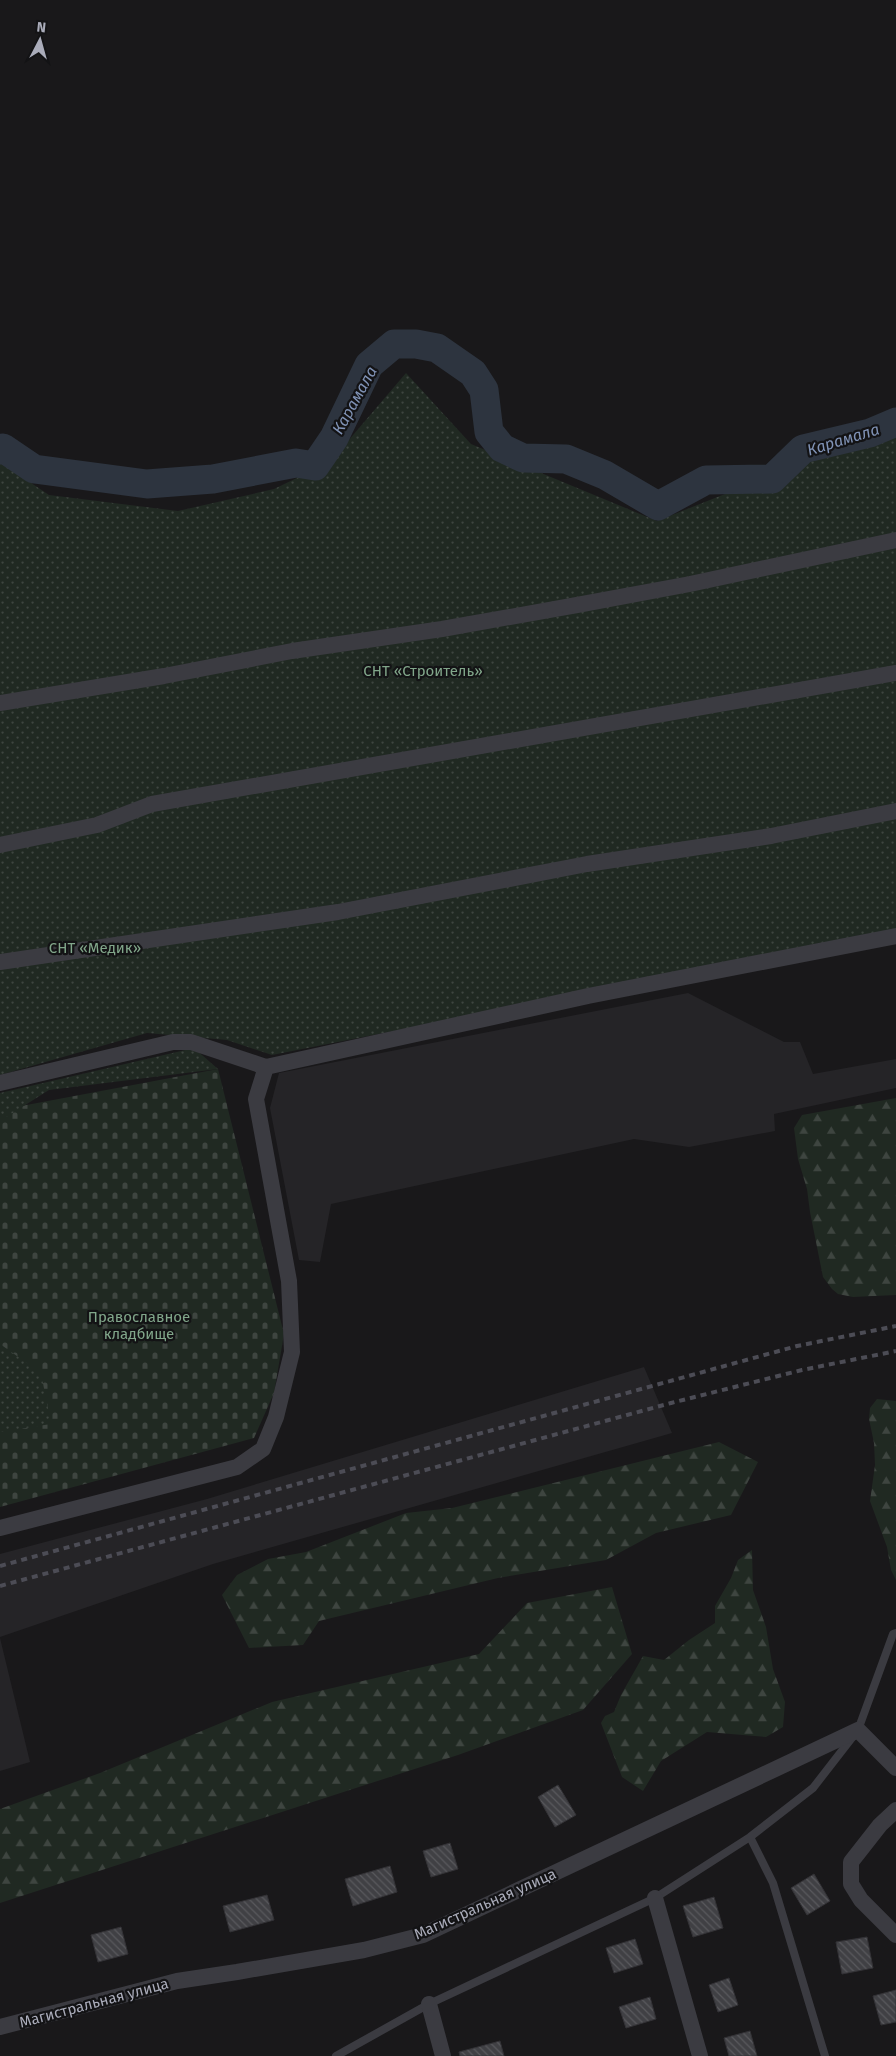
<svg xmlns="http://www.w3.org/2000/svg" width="896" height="2056" font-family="'Fira Sans',sans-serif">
<defs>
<pattern id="forest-firs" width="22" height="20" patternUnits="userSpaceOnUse" patternTransform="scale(1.25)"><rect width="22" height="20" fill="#202922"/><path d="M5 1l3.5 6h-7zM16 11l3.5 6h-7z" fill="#3e4540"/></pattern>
<pattern id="cemetery-stones" width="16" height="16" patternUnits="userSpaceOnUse" patternTransform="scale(1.25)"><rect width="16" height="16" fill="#202922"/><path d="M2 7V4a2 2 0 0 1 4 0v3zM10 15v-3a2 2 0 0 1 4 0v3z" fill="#3e4540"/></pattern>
<pattern id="park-dots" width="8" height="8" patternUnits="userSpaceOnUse" patternTransform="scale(1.25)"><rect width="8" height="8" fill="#202922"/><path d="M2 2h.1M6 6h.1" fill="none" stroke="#3e4540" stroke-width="1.8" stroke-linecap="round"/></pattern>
<pattern id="building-back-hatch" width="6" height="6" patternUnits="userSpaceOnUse" patternTransform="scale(1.25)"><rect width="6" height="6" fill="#404044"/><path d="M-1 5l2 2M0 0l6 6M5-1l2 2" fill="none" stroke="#59595d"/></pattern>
</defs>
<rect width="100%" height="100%" fill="#19181a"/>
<path fill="#252427" d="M688,993l96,49h16l13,32 83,-15v29l-122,26 1,17 -86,16 -55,-8 -303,65 -11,58 -21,-2 -29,-152 9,-35z
M644,1367l28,66 -459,131 -213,73v-83l207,-55z
M0,1638l30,124 -30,9z"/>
<path fill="url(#forest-firs)" d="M896,1098v197l-43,2 -15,-3 -6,-5 -9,-12 -13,-65 -3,-23 -9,-30 -4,-31 8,-13z
M877,1399l19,2v179l-5,-10 -4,-23 -17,-46 5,-36 -1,-22 -5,-24 1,-11z
M719,1442l39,20 -27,53 -75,18 -50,27 -108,18 -179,43 -16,24 -54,3 -27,-53 15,-20 31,-16 38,-7 100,-39 46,-5z
M752,1550l1,40 13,37 7,42 12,33 -2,25 -17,10 -59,-5 -46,29 -18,30 -21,-14 -21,-54 4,-7 9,-4 7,-17 22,-39 21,4 25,-20 26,-17v-17l16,-28 7,-18z
M612,1587l20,67 -49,56 -125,45 -458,148v-94l100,-36 172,-71 207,-48 48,-51z"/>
<path fill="url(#cemetery-stones)" d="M218,1069l66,265 -10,59 -20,45 -254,69v-397z"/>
<path fill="url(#park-dots)" d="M406,373l65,71 186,77 239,-95v506l-624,123 -45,-15 -80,-7 -147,42v-613l49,33 129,16 96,-22 56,-27z
M194,1048l24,21 -169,21 -49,31v-28z
M0,1344l41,29 10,51 -51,8z"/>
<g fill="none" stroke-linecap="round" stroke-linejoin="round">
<path stroke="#2d343f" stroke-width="29" d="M0,450l3,-2 31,21 113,15 66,-5 83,-16 19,3 19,-28 35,-73 25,-21h22l21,4 36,25 11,17 5,42 13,16 21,10 43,1 39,16 53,31 48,-26 66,-1 31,-30 67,-16 26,-11"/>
</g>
<path fill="url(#building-back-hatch)" stroke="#333236" d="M558,1785l18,30 -21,12 -17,-30z
M450,1843l8,26 -27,8 -8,-26z
M390,1866l7,26 -44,14 -8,-27z
M814,1874l16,27 -23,14 -16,-27z
M267,1895l7,25 -44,12 -7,-26z
M714,1897l9,31 -30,9 -10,-31z
M121,1927l7,27 -30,8 -7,-27z
M867,1937l6,31 -31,6 -6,-32z
M635,1939l8,25 -29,9 -8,-25z
M729,1978l9,27 -20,7 -9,-27z
M896,1990v32l-15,3 -8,-29z
M650,1997l6,22 -30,9 -7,-21z
M750,2031l7,25h-28l-5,-18z
M500,2041l4,15h-44l-1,-4z"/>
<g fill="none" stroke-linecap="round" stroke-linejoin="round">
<path stroke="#3b3b41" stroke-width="8" d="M750,1837l23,46 52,173
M336,2056l93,-52 226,-106 95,-61 63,-49 45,-58 35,-96 3,-1"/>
<path stroke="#3b3b41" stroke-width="16" d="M0,703l164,-27 128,-25 150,-22 135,-24 113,-21 206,-44
M0,845l97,-20 55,-21 744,-131
M0,962l338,-50 249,-48 184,-28 125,-25
M0,1083l173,-41h18l75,25
M0,1528l237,-61 26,-18 13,-32 16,-65 -3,-71 -33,-182 10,-32 322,-71 308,-60
M896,1810l-16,15 -29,37v22l10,16 35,35
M655,1898l45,158
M429,2004l14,52
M0,2027l177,-46 60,-9 127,-22 59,-15 435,-205 38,38"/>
<path stroke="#4c4c55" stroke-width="4" stroke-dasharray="6 5" stroke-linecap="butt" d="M0,1566l797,-220 99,-20
M0,1586l671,-183 131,-33 94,-19"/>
</g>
<g text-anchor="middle" stroke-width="4.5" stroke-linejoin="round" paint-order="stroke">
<g font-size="15" fill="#81a68a" stroke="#131315">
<text x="423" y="676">СНТ «Строитель»</text>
<text x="95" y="953">СНТ «Медик»</text>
<text x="139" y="1322">Православное<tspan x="139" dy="17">кладбище</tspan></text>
</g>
<g font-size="15" fill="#aaacba" stroke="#131315">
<text transform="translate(485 1904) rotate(-24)" y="5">Магистральная улица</text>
<text transform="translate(94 2003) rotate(-15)" y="5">Магистральная улица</text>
</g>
<g font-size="16" font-style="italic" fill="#8093b6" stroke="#131315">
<text transform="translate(354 400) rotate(-61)" y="6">Карамала</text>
<text transform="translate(843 439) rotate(-17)" y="6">Карамала</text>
</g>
</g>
<g transform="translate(40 40) rotate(6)" stroke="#131315" stroke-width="4" paint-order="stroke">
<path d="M0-4L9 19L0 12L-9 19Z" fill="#aaacba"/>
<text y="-8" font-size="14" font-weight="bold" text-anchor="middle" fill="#aaacba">N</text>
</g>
</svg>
